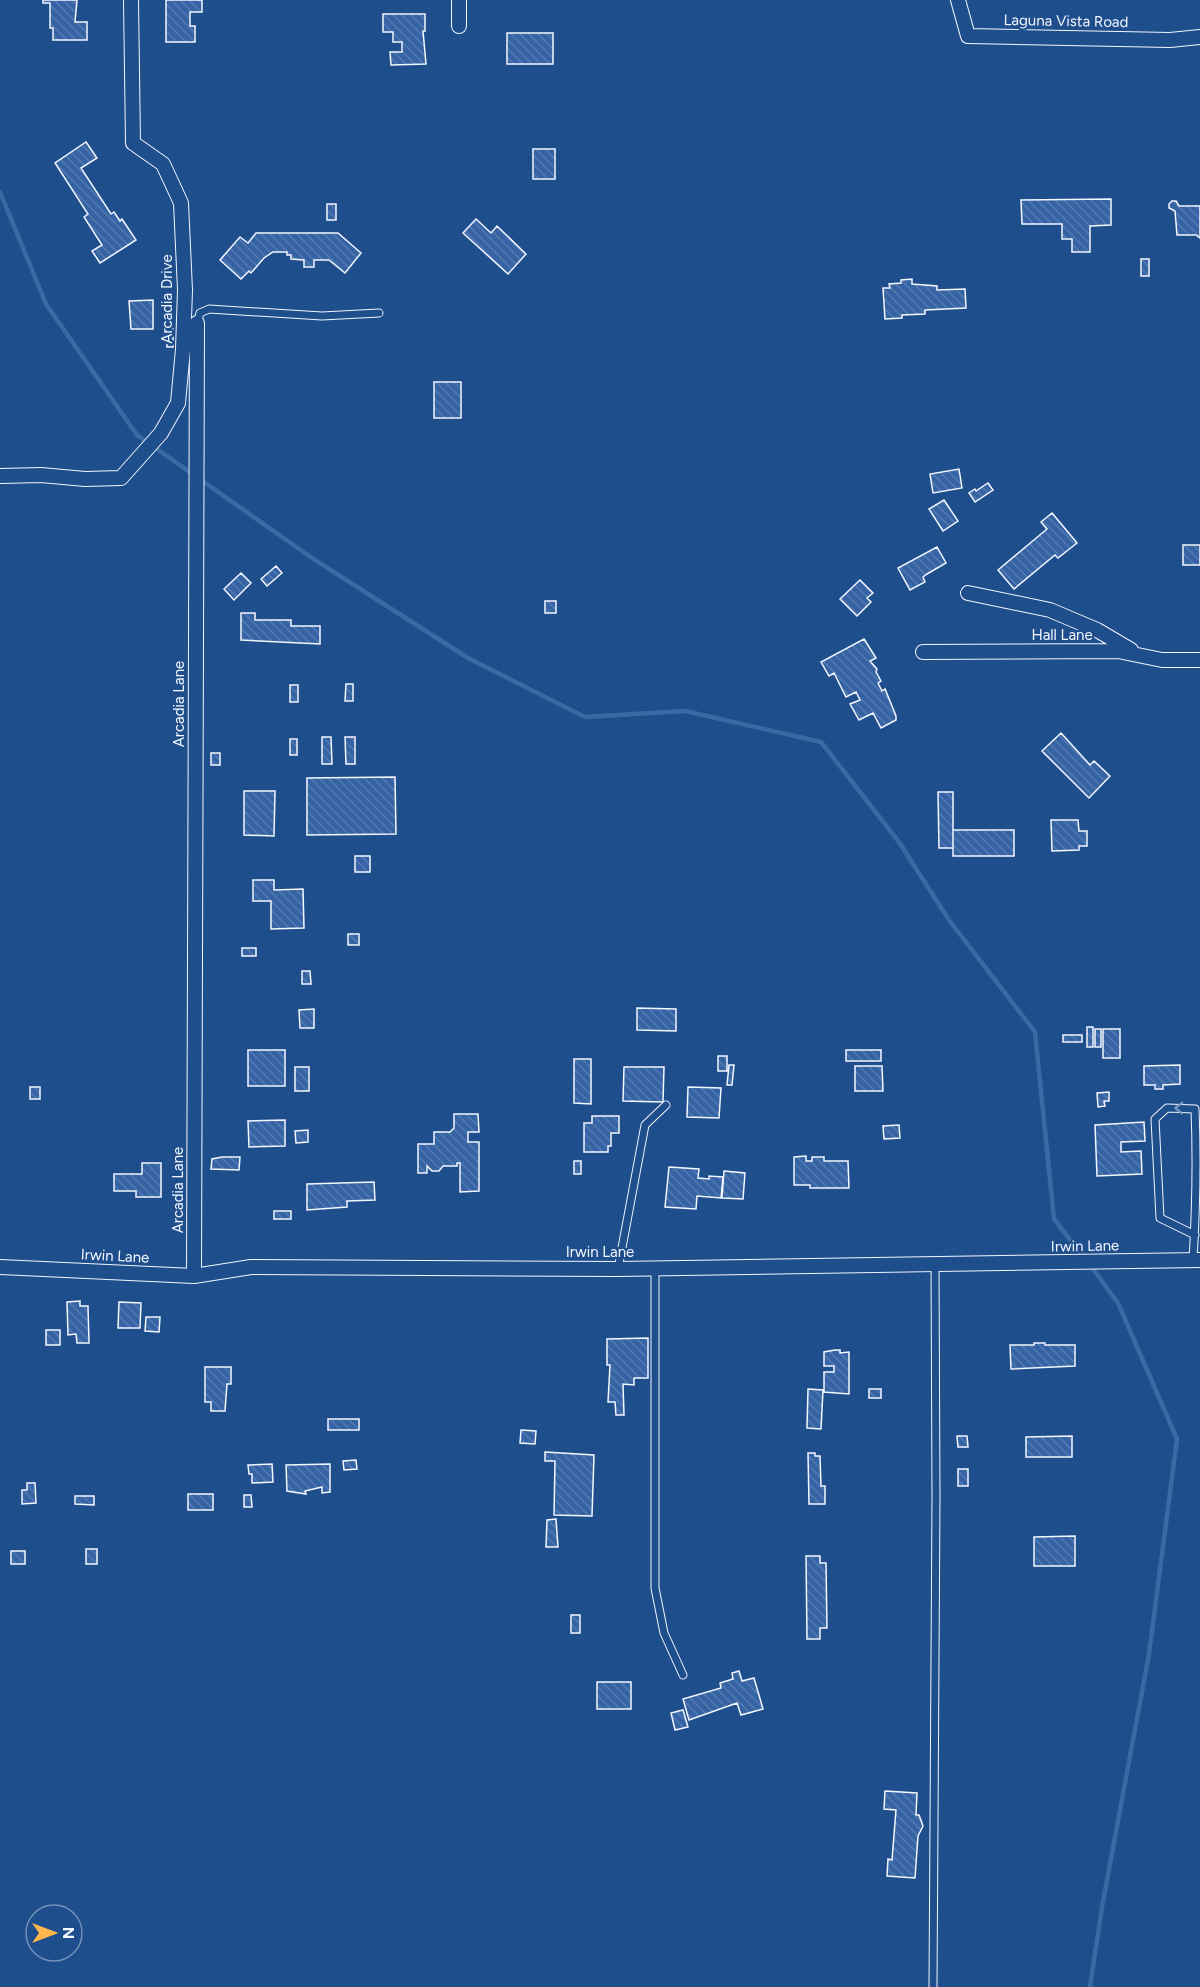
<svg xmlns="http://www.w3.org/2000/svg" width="1200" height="1987" font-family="Figtree,sans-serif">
<defs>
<pattern id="building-back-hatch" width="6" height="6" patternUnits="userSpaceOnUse" patternTransform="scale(1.5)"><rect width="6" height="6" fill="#3563a3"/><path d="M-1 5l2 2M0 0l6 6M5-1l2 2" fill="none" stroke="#537ab1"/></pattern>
</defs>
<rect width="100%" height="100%" fill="#1f4e8c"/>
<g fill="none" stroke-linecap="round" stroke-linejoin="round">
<path stroke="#3b69a3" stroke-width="4.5" d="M0,192l46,112 91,131 175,123 156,100 117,59 100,-6 136,31 78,100 50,78 86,112 19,187 31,40
M1090,1265l28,38 59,136 -28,215 -47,253 -12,80"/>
</g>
<path fill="url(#building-back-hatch)" stroke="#f2f6ff" stroke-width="1.5" d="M43,0h34l-2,22h12v18h-34v-12h-3v-25h-7z
M166,0h36v12h-12v14h5v16h-29z
M383,14h42v17h-2l3,33 -35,1 -1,-13h12v-10h-9v-10h-10z
M507,33h46v31h-46z
M86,142l11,16 -16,10 30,46 3,-2 6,9 2,-2 14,21 -36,23 -8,-12 10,-6 -18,-28 4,-3 -33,-51z
M533,149h22v30h-22z
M1111,199v26l-21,1v26h-18v-13h-10v-15h-40l-1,-24z
M1172,201h4l3,5h21v32l-4,-3h-19l-2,-24 -6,-3v-4z
M327,204h9v16h-9z
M476,219l15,14 6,-7 29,28 -18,20 -45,-41z
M256,233h82l23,20 -16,20 -16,-13h-15v7h-10v-7l-13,-1v-4h-4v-3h-14l-9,6 -13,15 -2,-2 -8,8 -21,-19 20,-23 8,6z
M1141,259h8v17h-8z
M912,279v5l25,2v4l28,-1 1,19 -41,2v4l-23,1v3l-17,1 -2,-31h7l-1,-4 12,-1v-3z
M153,300v29h-22l-2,-28z
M167,329h6v18h-6z
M434,382h27v36h-27z
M959,469l3,19 -29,5 -3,-19z
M988,483l5,7 -18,12 -6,-9 6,-4 1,2z
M944,500l14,21 -15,10 -14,-22z
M1052,513l25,30 -19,15 -3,-3 -41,34 -16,-19 49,-41 -6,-7z
M1183,545h17v20h-17z
M937,547l9,16 -19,11 -4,3 2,5 -15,8 -12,-22z
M276,566l6,7 -15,13 -6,-7z
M241,573l10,10 -17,17 -10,-11z
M860,580l13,13 -6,5 4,4 -14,14 -17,-17z
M545,601h11v12h-11z
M241,613h14v7h36v6h29v18l-79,-4z
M864,639l12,19 -6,3 7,8 -1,3 5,9 -3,2 4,8 3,-2 11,27v4l-15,8 -8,-15 -14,7 -9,-16 10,-4 -4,-8 -10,5 -12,-24 -5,3 -8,-14z
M346,684h7v17h-8z
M290,685h8v17h-8z
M1061,733l29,32 4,-4 16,15 -21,22 -47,-47z
M322,737h9l1,27h-10z
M345,737h10v27h-9z
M290,739h7v16h-7z
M211,753h9v12h-9z
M395,777l1,57 -89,1v-57z
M244,791h31l-1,45 -30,-1z
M938,792h15v56h-14z
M1051,820h27l1,11h8v15h-8v4l-27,1z
M953,830h61v26h-61z
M355,856h15v16h-15z
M253,880h21v10l29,-1 1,39 -33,1v-28h-18z
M348,934h11v11h-11z
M242,948h14v8h-14z
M302,971h8l1,13h-9z
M637,1008l39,1v22l-39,-1z
M314,1009v19h-14l-1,-18z
M1087,1027h6v20h-6z
M1095,1029h6v18h-6z
M1103,1029h17v29h-17z
M1063,1035h19v7h-19z
M248,1050h37v36h-37z
M846,1050h35v11h-35z
M718,1056h9v15h-9z
M574,1059h17v45l-17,-1z
M729,1065h5l-2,20h-5z
M1180,1065v19l-17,1v4h-8v-4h-11v-19z
M855,1066h27l1,25h-28z
M295,1067h14v24h-14z
M624,1067h40l-1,35 -40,-1z
M30,1087h10v12h-10z
M688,1087l33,1 -2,30 -32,-1z
M1109,1092v9h-5l1,5 -7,1 -1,-14z
M454,1114h24l1,18h-11v10h11v49l-19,1v-29h-3v3h-14l-4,5h-7l-5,-5v7h-9v-29h16v-12h16l4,-4z
M592,1116h27v17h-8v13h-3v6h-24v-29h8z
M285,1120v26l-36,1 -1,-26z
M1144,1122l1,19 -24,1v10l20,-1 1,23 -45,2 -2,-51z
M899,1125l1,13 -16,1 -1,-13z
M308,1130v12l-12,1 -1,-12z
M806,1156v5h6v-4h12v4h24l1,27h-39v-3h-16v-28z
M222,1157h18l-1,13 -28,-1 1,-10z
M574,1161h7v13h-7z
M142,1163h19v34h-25v-6h-22v-17h28z
M669,1167l30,2 -1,9 11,1v-3l14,1 -2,21 -24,-2 -1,13 -31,-2z
M724,1171l21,2 -2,26 -21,-1z
M374,1182l1,18 -28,1v6l-40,3v-26z
M274,1211h17v8h-17z
M80,1301v5h8l1,37h-12l-1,-9 -8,1 -1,-33z
M119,1302l22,1 -1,25h-22z
M146,1317h14l-1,15 -14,-1z
M46,1330h14v15h-14z
M648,1338v40h-14v7l-11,-1 1,31h-8l-1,-13h-7l2,-37h-3v-26z
M1034,1343h11v2h30v21l-64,3 -1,-24h24z
M835,1350h5v3l9,-1v42l-25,-2v-20h10v-6h-10v-14z
M205,1367h26v17h-4l-2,27h-14v-9h-6z
M808,1389l15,1 -2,39 -14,-1z
M869,1389h12v9h-12z
M328,1419h31v11h-31z
M521,1430l15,1 -1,13 -15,-1z
M957,1436h10l1,11h-10z
M1072,1436v21h-46v-20z
M545,1452l49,3 -2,61 -38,-1 1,-54h-10z
M808,1453h7v3h5l1,30h4v18h-16z
M356,1460l1,9 -13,1 -1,-9z
M272,1464l1,18 -21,1v-9h-3l-1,-9z
M330,1464v28l-8,1v-6l-17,4 1,3 -19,-3 -1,-26z
M958,1469h10v17h-10z
M27,1483h8l1,20 -14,1v-14h5z
M188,1494h25v16h-25z
M244,1495h7l1,12h-8z
M75,1496h19v9l-19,-1z
M556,1519l2,28h-12l1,-27z
M1075,1536v30h-41v-29z
M86,1549h11v15h-11z
M11,1551h14v13h-14z
M806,1556h14v7h6l1,65h-7v11h-13z
M571,1615h9v18h-9z
M739,1671l3,10 12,-3 9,31 -22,6 -4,-12 -48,17 -6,-21 38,-11 -1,-5 13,-4 -1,-6z
M597,1682h34v27h-34z
M683,1710l5,17 -13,3 -4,-17z
M885,1791l32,2 -1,22h3l4,11 -5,10 -3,42 -28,-2 1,-17 4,1 4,-50 -12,-1z"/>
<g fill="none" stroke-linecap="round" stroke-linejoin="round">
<g stroke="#f2f6ff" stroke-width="9">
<path id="lane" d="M197,323l3,-10 9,-4 113,7 57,-3
M1193,1260c3,-50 4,-101 2,-151l-28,-1 -12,11 5,99 35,17
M618,1269l27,-144 21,-20
M655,1269v319l9,45 19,42
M933,1987l3,-491 -1,-232"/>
</g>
<g stroke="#f2f6ff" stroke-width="16">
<path id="street" d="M459,0v26
M958,0l10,36 202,4 30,-3
M1,476l40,-1 44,4 36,-1 40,-45 17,-30 5,-54 2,-59 -4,-87 -18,-39 -30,-21 -2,-143
M968,593l82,17 47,20 34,20
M923,652l195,-1 44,9h38
M0,1267l194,9 57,-9 367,2 582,-9
M194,1276l3,-953"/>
</g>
<use href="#lane" stroke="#1f4e8c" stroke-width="7"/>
<use href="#street" stroke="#1f4e8c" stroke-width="14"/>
</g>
<defs><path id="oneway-chevron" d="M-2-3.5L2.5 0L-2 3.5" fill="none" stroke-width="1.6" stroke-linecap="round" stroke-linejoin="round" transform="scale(1.5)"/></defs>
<use stroke="#7e9ac0" href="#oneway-chevron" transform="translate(1179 1108) rotate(-178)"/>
<g text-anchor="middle" stroke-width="4.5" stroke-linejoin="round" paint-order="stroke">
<g font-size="15" fill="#f2f6ff" stroke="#1f4e8c">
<text transform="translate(1066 21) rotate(1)" y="5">Laguna Vista Road</text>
<text transform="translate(167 299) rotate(-90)" y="5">Arcadia Drive</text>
<text x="1062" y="640">Hall Lane</text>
<text transform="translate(179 704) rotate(-90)" y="5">Arcadia Lane</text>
<text transform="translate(178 1190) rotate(-90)" y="5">Arcadia Lane</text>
<text transform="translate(1085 1246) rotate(-1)" y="5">Irwin Lane</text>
<text x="600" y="1257">Irwin Lane</text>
<text transform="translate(115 1256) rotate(3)" y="5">Irwin Lane</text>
</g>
</g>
<g transform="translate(54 1933) rotate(90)"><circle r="28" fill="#1f4e8c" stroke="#7391ba" stroke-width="1.5"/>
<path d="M0-4.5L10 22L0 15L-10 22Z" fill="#ffb74d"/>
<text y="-9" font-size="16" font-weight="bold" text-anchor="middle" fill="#f2f6ff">N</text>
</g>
</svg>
